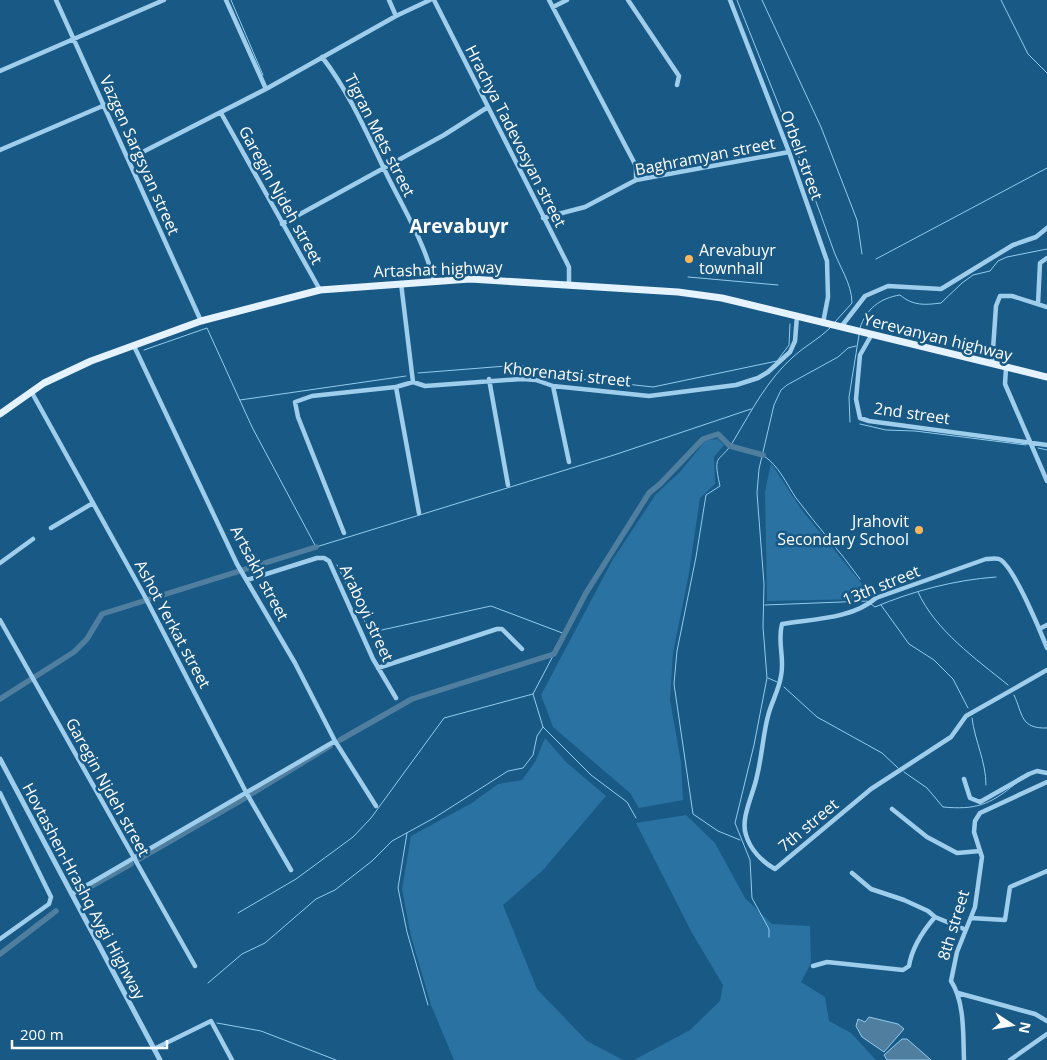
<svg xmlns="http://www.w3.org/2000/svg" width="1047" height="1060" font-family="'Open Sans',sans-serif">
<rect width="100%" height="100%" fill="#195985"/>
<path fill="#2972a2" d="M718,439l6,6 -10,12 1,27 -15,14 -11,75 -16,80 -3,47 11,63 2,37 -44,8 -9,-15 -77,-66 -12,-32 71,-134 44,-67 24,-22 26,-32z
M771,463l30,46 61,75 1,15 -96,2 -2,-109z
M545,738l21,24 40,34 -63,74 -40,35 34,84 50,52 36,19h-169l-23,-55 -20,-69 -9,-47 9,-53 61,-33 26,-19 24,-4 13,-18z
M686,815l29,28 30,55 27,26 38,2 1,37 -10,19 24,15 4,24 22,12 25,27h-242l56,-30 30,-29 3,-16 -31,-52 -56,-110z"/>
<path fill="#507e9e" stroke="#92cbee" d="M869,1017l29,7 6,5 -20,23 -22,-15 -6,-11 2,-7 7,3z
M902,1039h5l24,21h-44l-3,-5z"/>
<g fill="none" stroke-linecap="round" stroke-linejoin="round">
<path stroke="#92cbee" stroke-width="1" d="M231,0l32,75
M737,0c32,82 66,163 95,246 6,19 20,37 20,57l-18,20
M762,0l59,127 36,93 5,34
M1001,0l27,54 19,19
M876,259l171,-91
M688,277l90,8
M860,328c6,-19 20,-30 40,-33 13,11 25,10 41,8l21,-20 11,-8 17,-4 8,-10 9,-4 40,-8
M144,350l63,-22 45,99 64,120 298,-92 137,-46
M418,373l101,-8 61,14 73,8 124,-26 12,-16 1,-21
M240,400l166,-24
M850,422l-1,-25 10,-62
M860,424l26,6 29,1 111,14
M1038,448l9,2
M764,456c15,10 22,27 32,42 21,28 44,53 64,81
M337,565l31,63 9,3 114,-25 74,28
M918,592c17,38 58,67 90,93
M765,605l102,-4 8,6c38,-16 79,-27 121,-30
M881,605l28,39 25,16 19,19 15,29
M768,678l9,4
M784,687l33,30 65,36 16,15
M1014,695c9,19 6,34 33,33
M972,718c3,24 14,43 14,67
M543,727l48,48 36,27 9,16
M904,772l23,16 16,19c32,3 47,-2 72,-23
M407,833l-9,55 9,44 21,73
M740,840l-22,-9 -25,-17 -19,-130 3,-33 19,-94 10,-62 14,-9c-8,-36 0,-21 14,-46 18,-30 33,-60 60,-84 11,-10 25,-17 36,-28
M238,913l58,-34 57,-42 18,-19 73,-100 89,-24 21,-40
M769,937v-8l-17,-31 -2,-38 -15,-37 19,-78 13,-67 -4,-51 1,-43 -7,-91 2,-24 15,-64 7,-15 6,-5 51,-28 10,-9 8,-2
M208,983l34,-29 23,-11 51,-44 19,-9 37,-29 20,-20 42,-23 74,-47 15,-3 10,-13 4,-19 6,-9 -10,-33
M217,1023l44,8 75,29"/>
<path stroke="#507e9e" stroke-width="5.5" d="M0,699l74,-47 13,-13 15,-25 214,-67
M340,740l72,-41 142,-45 32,-61 63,-100 11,-9 43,-45 15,-5 12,12 33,9
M251,794l79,-48
M139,859l106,-61
M86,889l45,-25
M0,954l56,-43"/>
<path stroke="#9fceec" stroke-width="4.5" d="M56,0l145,321
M226,0l40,89
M389,0l7,16
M434,0l135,267v18
M549,0l87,166v14
M628,0l51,76 -2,9
M730,0l59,152 38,109 1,36 -5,26
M553,7l14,-7
M322,57c28,36 46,79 66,120 17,34 37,67 46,104
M0,71l164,-71
M221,113l99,177
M0,150l105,-45
M129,159l137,-70 130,-73 34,-16
M543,218l42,-11 51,-27 153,-28
M282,224l162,-89 44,-28
M401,283l12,99
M1038,304l2,-41 7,-5
M841,327l24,-31 23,-10 53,3 72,-44 23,-8 11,-9
M872,334l-12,21 -4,44 4,19 9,3 178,24
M134,346l103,218 58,99 40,78 41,65
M992,364l4,-58 4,-10h12l35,11
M1006,368l-1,16 42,97
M489,379l19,106
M553,386l16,76
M396,387l23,126
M31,391l113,204 103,199 44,76
M51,528l42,-25
M344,533l-46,-116 -3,-15 17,-6 84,-9 17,-5 12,4 97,-7 14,1 17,6 96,10 87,-11 22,-7 10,-6 22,-20 5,-11 2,-25
M0,563l33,-24
M247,580l70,-22h7l5,3 44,98 23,39
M0,620l195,346
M1039,629l8,-4
M1047,648c-7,-18 -32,-78 -46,-88 -4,-3 -9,-1 -15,-1l-110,39c-24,21 -63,21 -94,26 -5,18 3,34 -1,52 -2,14 -10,27 -13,40 -5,19 -6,40 -11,60 -3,17 -17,42 -11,59 4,14 16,27 29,34l96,-80 80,-52 15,-21 81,-46
M378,668l119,-39h5l20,20
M964,779l6,19 10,4 49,-28 8,-3 10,2
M0,793l51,104 -2,7 -49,35
M892,809l35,28 30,16 23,-2
M852,873l19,16 33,11 24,11 7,6 29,12
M72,894l263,-153
M971,918l34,2 5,-33 37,-16
M813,966l14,-4 76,8 6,-4c3,-19 13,-34 26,-49
M958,993l77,21 12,7
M154,1049l57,-28 21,39
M964,1060c-1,-24 1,-58 -13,-79l6,-29 18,-45 7,-50 -8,-25 1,-11 5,-8 67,-31
M1010,1060l37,-26"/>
<path stroke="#9fceec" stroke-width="5" d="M0,759l160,301"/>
<path stroke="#e4f3ff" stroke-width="7" d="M0,414l44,-31 47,-22 110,-40 119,-31 150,-11 208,13 44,6 325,79"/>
</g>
<g fill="#ffb65b" stroke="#195985" stroke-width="2">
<circle cx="689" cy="259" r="5"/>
<circle cx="919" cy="530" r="5"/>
</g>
<g text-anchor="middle" stroke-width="5" stroke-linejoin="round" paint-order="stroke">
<g font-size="16" fill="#fff" stroke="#195985">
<text transform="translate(380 135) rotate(63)" y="6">Tigran Mets street</text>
<text transform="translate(516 136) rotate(63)" y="6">Hrachya Tadevosyan street</text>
<text transform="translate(140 155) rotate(66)" y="6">Vazgen Sargsyan street</text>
<text transform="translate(802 155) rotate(70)" y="6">Orbeli street</text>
<text transform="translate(705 156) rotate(-11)" y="6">Baghramyan street</text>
<text transform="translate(281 195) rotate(61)" y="6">Garegin Njdeh street</text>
<text transform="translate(438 269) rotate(-2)" y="6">Artashat highway</text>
<text transform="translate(938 337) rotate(14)" y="6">Yerevanyan highway</text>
<text transform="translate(567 374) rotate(6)" y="6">Khorenatsi street</text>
<text transform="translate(912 413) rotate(8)" y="6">2nd street</text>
<text transform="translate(260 573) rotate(62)" y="6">Artsakh street</text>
<text transform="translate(881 585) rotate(-22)" y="6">13th street</text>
<text transform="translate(367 613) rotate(65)" y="6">Araboyi street</text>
<text transform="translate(173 624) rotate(62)" y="6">Ashot Yerkat street</text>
<text transform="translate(108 787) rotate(61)" y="6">Garegin Njdeh street</text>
<text transform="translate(808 825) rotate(-40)" y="6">7th street</text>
<text transform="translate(84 891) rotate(62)" y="6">Hovtashen-Hrashq Aygi Highway</text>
<text transform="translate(953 925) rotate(-73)" y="6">8th street</text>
</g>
<g font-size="16" fill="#fff" stroke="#195985" text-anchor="start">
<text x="699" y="256">Arevabuyr<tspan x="699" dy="18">townhall</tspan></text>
<text x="909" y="527" text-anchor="end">Jrahovit<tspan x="909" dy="18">Secondary School</tspan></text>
</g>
<g font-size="19" font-weight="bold" fill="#fff" stroke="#195985">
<text x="459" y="233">Arevabuyr</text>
</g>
</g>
<g transform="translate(1012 1025) rotate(102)" stroke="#195985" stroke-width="4" paint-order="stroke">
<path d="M0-4L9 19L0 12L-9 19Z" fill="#ffffff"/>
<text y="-8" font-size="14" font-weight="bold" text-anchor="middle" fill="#ffffff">N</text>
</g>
<path d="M12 1040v8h155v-8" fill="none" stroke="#ffffff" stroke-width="2.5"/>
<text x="20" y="1040" font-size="15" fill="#ffffff" stroke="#195985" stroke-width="4" paint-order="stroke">200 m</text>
</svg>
